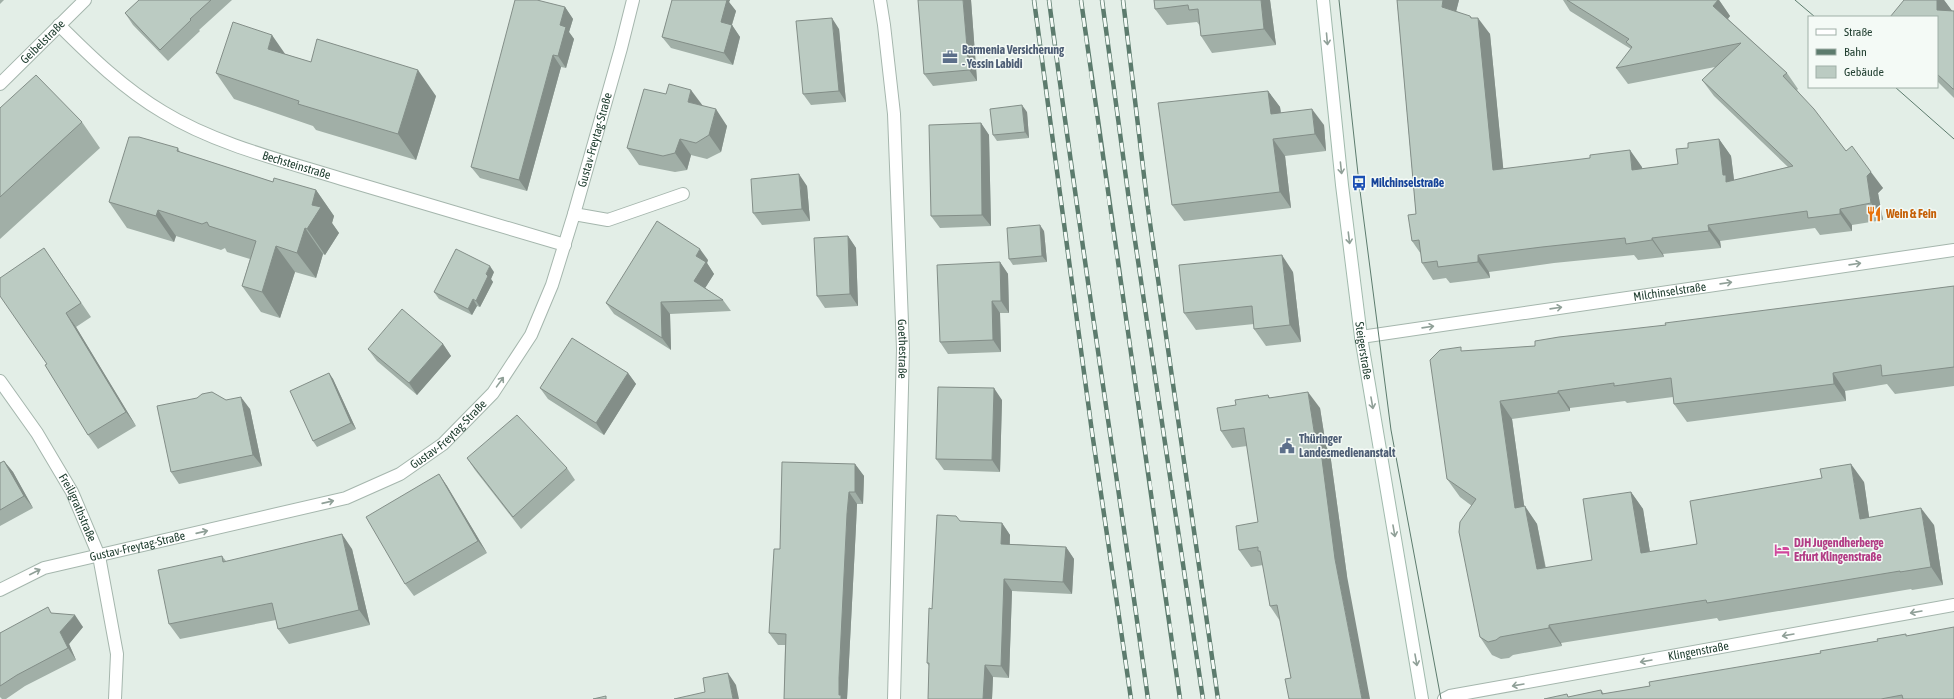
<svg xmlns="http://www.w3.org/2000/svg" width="1954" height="699" font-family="'Asap Condensed',sans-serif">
<rect width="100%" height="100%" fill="#e3eee7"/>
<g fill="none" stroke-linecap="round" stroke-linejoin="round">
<g stroke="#a5b6ad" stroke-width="14">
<path id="lane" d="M574,214l34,6 75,-26"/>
</g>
<g stroke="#a5b6ad" stroke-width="14">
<g id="street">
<path id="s1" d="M880,0l4,25 10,89 9,235 -9,350"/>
<path id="s2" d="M59,25c32,32 65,64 104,87 52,32 121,49 179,67 74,22 149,44 223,66"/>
<path id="s3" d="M0,84l85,-84"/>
<path id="s4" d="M1361,337l593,-87"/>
<path id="s5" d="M0,381l37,52 35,59 27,64 18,98 -2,45"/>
<path id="s6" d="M0,590l44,-22 302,-70 54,-24 43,-30 50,-51 38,-58 21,-50 22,-71 47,-166 12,-48"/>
<path id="s7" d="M1444,699l6,-3 504,-91"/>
</g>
</g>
<g stroke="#a1baad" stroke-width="14">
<g id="secondary">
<path id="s8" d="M1323,0l19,185 19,152 61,362"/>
</g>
</g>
<use href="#lane" stroke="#fff" stroke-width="12"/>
<use href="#street" stroke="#fff" stroke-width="12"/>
<use href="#secondary" stroke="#fff" stroke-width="12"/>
<path stroke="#5c7b6d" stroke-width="1" d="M1339,0l20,183 32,247 50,269
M1795,0l20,17
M1895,87l59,52"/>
<g stroke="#5c7b6d" stroke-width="4.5">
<path id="rail" d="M1034,0l58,432 39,267
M1049,0c30,233 67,466 99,699
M1081,0c31,233 68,466 99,699
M1102,0l27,200 74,499
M1123,0l25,209 70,490"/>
</g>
<use href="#rail" stroke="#f4faf6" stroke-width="3" stroke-dasharray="9" stroke-linecap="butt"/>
</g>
<path fill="#a1afa7" d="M0,0h4l-4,4z
M139,0h93l-33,30 1,1 -32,30 -35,-36 -8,-12z
M672,0h58l-1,2 7,9 -4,14 8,12 -7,28 -62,-17 -9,-11z
M971,0l6,81 -44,5 -9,-12z
M1154,0h116l6,45 -64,8 -11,-17 -1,-10 -3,-4 -30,3 -12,-16z
M1397,0h62l-3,11 16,7 18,16 13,134 139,-1v2l36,-5 10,-16 31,-9 12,17 3,24 54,-13 -74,-71 -12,-16 13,-13 -87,17 -12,-16 15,-19 -61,-38 -7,-11h156l11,16 -2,3 59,54 11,16 -1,1 49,61 37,37 -5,5 5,27 -31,5v6l-32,4 -5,-7 -95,13 1,7 -58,6 1,3 -26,3 -4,-5 -80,8 -65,9 1,6 -40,5 -4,-5 -13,2 -11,-17 -1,-9 -9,-13 4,-27z
M1944,0l8,11h2v87l-17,-17v-64z
M565,7l8,12 -4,13 5,7 -8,29 -5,-1 -34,124 -47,-13 -9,-11z
M839,29l7,73 -35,3 -8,-11z
M285,54l26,8 125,34 -20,64 -100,-30 -3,-4 -79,-27 -18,-26z
M1268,91l12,16 1,6 43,12 2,26 -41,5 6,52 -107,13 -12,-16z
M702,106l25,20 -6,26 -14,7 -16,-4 -4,15 -12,2 -36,-7 -12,-17z
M0,108l82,14 18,26 -100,91z
M1027,112l2,26 -32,3 -4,-6z
M981,123l8,12 2,91 -51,2 -9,-12z
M178,148l2,4 93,30 43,8 18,26 -2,7 7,10 -14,22 -2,-1 -7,24 -21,-6 -15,46 -19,-6 -19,-26 8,-27 -23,-7 -2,-4 -4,2 -45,-14 -2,6 -47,-14 -18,-26z
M807,186l3,35 -48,4 -9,-12z
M1044,231l3,31 -34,3 -4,-6z
M848,236l8,12 2,58 -33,2 -8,-12z
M44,248l47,69 -15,10 60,99 -38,23 -10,-14z
M708,260l-1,3 7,11 -9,14 18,12 8,11 -61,3 1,36 -57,-36 -8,-11z
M1000,262l8,12 1,39h-9l1,39 -53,2 -8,-12z
M494,272l-3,7 2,3 -13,25 -3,-1 -5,9 -33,-16 -5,-7z
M1293,272l8,70 -35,4 -12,-17v-5l-58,6 -12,-17z
M1954,286v100l-59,8 -8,-10 -42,7 1,10 -159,21 -13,-18 -1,-7 -46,6 -2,-2 -55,7v3l-58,8 12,87 13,18 9,44 46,-8 39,-68 12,17 7,43 47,-8 167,-62 5,35 65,8 9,60 -31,5 -1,-1 -192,32 -2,-3 -156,25 1,3 -49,9 -4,3 -8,1 -9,-4 -12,-18 -8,-131 -12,-9 -13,-18 17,-128 71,-5 131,-21z
M443,344l8,12 -34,39 -40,-34 -9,-12z
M329,373l4,6 23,50 -39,18 -4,-6z
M628,373l8,11 -32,51 -56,-36 -8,-11z
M1268,395l2,3 50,10 6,38 4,7 17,123 -56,102 -11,-57 -10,-15 -7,-41 -12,2 -12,-17 19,-28 -11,-76 -15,2 -11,-17 15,-26z
M226,400l24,9 12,57 -83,18 -8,-12z
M1002,400l-2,72 -56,-2 -8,-11z
M467,458l100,10 8,12 -54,49 -46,-59z
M4,461l9,11 20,36 -33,18v-63z
M855,464l9,12 -1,28h-6l-1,22 -9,173h-63l1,-54h-7l-9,-12 11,-84z
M439,474l8,12 40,67 -73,43 -9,-12z
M960,521l42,2 8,12v9l56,3 8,12 -2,35 -60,-3 -3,87 -16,-1 -1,22h-64l1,-33 -2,-3 5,-54z
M352,549l18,76 -81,19 -11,-15 -2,-9 -96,19 -11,-15 53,-68 4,5z
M52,613l31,14 -14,17 7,16 -51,26 -19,13h-4l-2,-2v-64z
M1907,636l47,63h-410l25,-2 32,-7 3,4 46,-8z"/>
<path fill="#838e88" d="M721,0h9l-1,2 7,9 -7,23 -8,-12z
M963,0h8l6,81 -8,-11z
M1261,0h9l6,45 -12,-16z
M1443,0h16l-6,24 -11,-17z
M1718,0h1l11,16 -5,6 -12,-16z
M1937,0h7l9,12 -16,-2z
M565,7l8,12 -4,13 5,7 -8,29 -8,-12 2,-31z
M1470,16l9,12 -1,-10 12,16 15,152 -12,-16z
M832,18l7,11 7,73 -7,-11z
M732,25l8,12 -7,28 -9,-12z
M272,35l18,26 -22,-12z
M553,55l8,12 -34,124 -8,-11z
M418,70l18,26 -20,64 -18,-26z
M691,90l12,16 -15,-4z
M1268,91l12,16 3,23 -12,-16z
M1022,105l5,7 2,26 -4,-6z
M716,109l11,17 -6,26 -12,-17z
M1312,109l12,16 2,26 -11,-17z
M981,123l8,12 2,91 -9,-11z
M680,139l11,16 -4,15 -12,-17z
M1273,139l12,17 6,52 -11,-16z
M1719,139l12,17 4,32 -9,-6 -3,-7z
M1630,150l12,17 2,19 -12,-16z
M1871,172l12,16 -5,5 5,27 -12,-17 -4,-27z
M799,174l8,12 3,35 -8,-12z
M316,190l18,26 -2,7 7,10 -14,22 -18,-26 5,-24z
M1840,209l12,16v6l-12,-17z
M158,210l18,26 -2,6 -18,-26z
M1040,225l4,6 3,31 -5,-6z
M1708,225l12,16 1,7 -12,-17z
M305,228l18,26 -7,24 -19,-25z
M848,236l8,12 2,58 -8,-12z
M1652,238l11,16 1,3 -12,-17z
M276,246l19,26 -15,46 -18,-26z
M700,249l8,11 -1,3 7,11 -12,19 -8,-12 2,-25z
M1282,255l11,17 8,70 -11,-17z
M1478,255l11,17 1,6 -12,-16z
M1000,262l8,12 1,39 -8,-12z
M490,266l4,6 -3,7 2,3 -13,25 -4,-6 10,-27z
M473,299l4,7 -5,9 -4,-6z
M992,301l8,12 1,39 -8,-12z
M661,302l9,12 1,36 -9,-12z
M66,313l10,14 60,99 -10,-14z
M443,344l8,12 -34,39 -8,-12z
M329,373l4,6 23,50 -5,-6z
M628,373l8,11 -32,51 -8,-12z
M1833,373l12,18 1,10 -12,-17z
M994,388l8,12 -2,72 -8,-12z
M1558,391l12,17v3l-12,-18z
M1308,392l12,16 6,38 4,7 17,123 23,123h-8l-27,-140z
M241,397l9,12 12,57 -9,-11z
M1500,401l12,18 15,107 -12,-18z
M4,461l9,11 20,36 -9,-12z
M855,464l9,12 -1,28 -8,-12z
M1851,464l13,18 8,55 -12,-18z
M439,474l8,12 40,67 -9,-12z
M849,492l8,12 -1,22 -9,173h-6l-2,-4v-17l8,-164z
M1631,492l12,17 10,62 -12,-18z
M1525,506l12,18 12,63 -12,-18z
M1921,508l13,17 9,60 -12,-18z
M1002,523l8,12 -1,21 -8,-12z
M342,534l10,15 18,76 -11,-15z
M1066,547l8,12 -2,35 -9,-12z
M1004,579l8,12 -3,87 -8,-12z
M75,615l8,12 -14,17 7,16 -8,-12 -8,-16z
M1549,625l12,18 1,3 -13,-18z
M985,665l8,12 -1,22h-9z
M728,673l8,12 3,14h-6z"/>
<path fill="#bbcbc2" stroke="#838e88" d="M139,0h72l-21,19 1,1 -31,30 -35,-37z
M515,0h22l28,7 -5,18 6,2 -8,29 -5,-1 -34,125 -48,-13z
M672,0h55l-6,22 11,3 -8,28 -62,-16z
M918,0h45l6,70 -45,4z
M1154,0h107l3,29 -63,7 -3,-27 -9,1 -1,-5 -33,4z
M1397,0h46l-1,7 28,9 1,2h7l15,152 97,-12v-3l40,-5 2,20 46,-6 -2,-15 12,-1v-5l31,-4 4,36h3v7l67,-16 -91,-86 39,-37 -125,25 16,-21 -6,-5 3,-3 -62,-39h151l-5,6 74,67 -4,3 31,33 32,42 6,-5 19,26 -4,4 4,27 -31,6v5l-32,4 -1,-7 -99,14 1,6 -57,7v2l-26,4 -1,-6 -83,9 -64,8v7l-40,5 -1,-6 -15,2 -3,-23 -7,1 -4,-26 8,-1z
M1904,0h33v10l17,1v78h-1l-16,-15v-57h-47z
M832,18l7,73 -36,3 -7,-73z
M233,22l39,13 -4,14 43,13 6,-23 101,31 -20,64 -100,-30 1,-3 -83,-28z
M36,75l46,47 -82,75v-89z
M669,84l22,6 -3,12 28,7 -7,26 -13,8 -16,-4 -5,14 -12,3 -36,-8 17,-59 22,5z
M1268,91l3,23 41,-5 3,25 -42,5 7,53 -108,13 -14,-102z
M1022,105l3,27 -32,3 -3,-26z
M981,123l1,92 -51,1 -2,-91z
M129,137h10l39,11 -1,3 96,31 1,-4 42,12 -4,15 9,2 -14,22 -2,-1 -8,25 -21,-7 -14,46 -20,-6 14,-45 -47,-15 -2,-4 -5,2 -44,-14 -2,6 -47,-14z
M799,174l3,35 -49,4 -2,-34z
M657,221l43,28 -4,7 10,6 -12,19 29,19 -62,2 1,36 -56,-35z
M1040,225l2,31 -33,3 -2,-31z
M848,236l2,58 -33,2 -3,-58z
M44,248l37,55 -15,10 60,99 -38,23 -43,-70 2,-1 -47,-68v-18z
M456,249l34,17 -4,8 2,2 -12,25 -3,-2 -5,10 -34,-17z
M1282,255l8,70 -36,4 -2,-23 -68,7 -5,-48z
M1000,262l1,39h-9l1,39 -53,2 -3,-77z
M1954,286v81l-72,9 -1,-11 -48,8 1,11 -160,20 -3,-26 -57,8v-3l-56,8v2l-58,8 15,107 10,-2 12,63 55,-9 -9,-61 48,-7 10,61 56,-9 -7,-43 132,-23 -2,-9 31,-5 9,55 61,-11 10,59 -31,5v-1l-193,32 -1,-3 -157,25v3l-49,9 -4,3 -8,2 -8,-5 -21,-105 1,-10 16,-23 -29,-20 -17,-119 10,-10 21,-3v4l74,-5v-5l24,-4 107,-12 -1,-2z
M402,309l41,35 -34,39 -41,-34z
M572,338l56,35 -32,50 -56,-35z
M329,373l22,50 -38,18 -23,-50z
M938,387l56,1 -2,72 -56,-1z
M212,392l14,8 15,-3 12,58 -82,17 -14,-66 40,-8 5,-4z
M1308,392l7,45 4,-1 16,123 27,140h-73l-4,-20 6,-1 -14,-73 -7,1 -10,-55h-2v-4l-19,3 -3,-24 22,-4 -14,-94 -23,3 -4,-23 19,-3 -1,-5 33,-5 1,3z
M517,415l50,53 -54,49 -46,-59z
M4,461l20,35 -24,14v-47z
M782,462l73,2v28h-6l-2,22 -8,164v17h2v4h-57l2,-65 -17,-1 5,-84h6z
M439,474l39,67 -73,43 -39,-67z
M937,515l19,1 4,5 42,2 -1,21 65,3 -3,35 -59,-3 -3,87 -16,-1 -2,34h-55l1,-36h-2l2,-55 3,1z
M342,534l17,76 -81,19 -6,-26 -103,21 -11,-54 64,-14 1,6z
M48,607l3,6 24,2 -15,17 8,16 -51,27 -17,11v-53z
M1954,627v72h-51l-1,-4 -21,4h-337l23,-5 1,3 33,-7 1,4 48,-8 -1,-4 172,-29 -1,-2 58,-10 -1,-2 29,-5v2z
M728,673l5,26h-59l31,-7 -2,-14z
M606,696v3h-13z"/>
<defs><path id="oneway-shaft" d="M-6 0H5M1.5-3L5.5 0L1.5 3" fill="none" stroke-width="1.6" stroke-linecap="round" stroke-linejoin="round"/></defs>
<g stroke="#90a098">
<use href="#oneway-shaft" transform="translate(1327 39) rotate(85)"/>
<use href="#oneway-shaft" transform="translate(1341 168) rotate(84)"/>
<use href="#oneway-shaft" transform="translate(1349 238) rotate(83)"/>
<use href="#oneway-shaft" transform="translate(1855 264) rotate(-8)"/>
<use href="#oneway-shaft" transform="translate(1726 283) rotate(-8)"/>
<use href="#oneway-shaft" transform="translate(1556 308) rotate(-8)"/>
<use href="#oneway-shaft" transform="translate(1428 327) rotate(-8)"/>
<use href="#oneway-shaft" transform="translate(500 382) rotate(-54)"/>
<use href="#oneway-shaft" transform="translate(1372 403) rotate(80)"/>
<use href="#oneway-shaft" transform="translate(328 502) rotate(-13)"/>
<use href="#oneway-shaft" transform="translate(1394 531) rotate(80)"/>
<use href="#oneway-shaft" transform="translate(202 532) rotate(-13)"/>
<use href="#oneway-shaft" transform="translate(35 572) rotate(-27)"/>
<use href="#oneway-shaft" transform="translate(1916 612) rotate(170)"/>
<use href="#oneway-shaft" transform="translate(1788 635) rotate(170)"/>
<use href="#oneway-shaft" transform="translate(1416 660) rotate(80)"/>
<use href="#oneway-shaft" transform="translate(1646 661) rotate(170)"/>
<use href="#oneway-shaft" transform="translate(1518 685) rotate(170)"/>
</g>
<defs>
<g id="office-bare" transform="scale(1.2)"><path d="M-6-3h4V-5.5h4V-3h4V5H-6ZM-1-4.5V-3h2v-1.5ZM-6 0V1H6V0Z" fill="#5c6f8a" stroke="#f4faf6" stroke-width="2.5" paint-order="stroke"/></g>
<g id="bus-bare" transform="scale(1.2)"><path d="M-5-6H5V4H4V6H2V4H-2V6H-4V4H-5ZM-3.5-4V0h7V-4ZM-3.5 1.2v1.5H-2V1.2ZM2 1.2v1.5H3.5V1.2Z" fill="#1a4fb4" stroke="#f4faf6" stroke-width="2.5" paint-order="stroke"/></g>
<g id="restaurant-bare" transform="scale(1.2)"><path d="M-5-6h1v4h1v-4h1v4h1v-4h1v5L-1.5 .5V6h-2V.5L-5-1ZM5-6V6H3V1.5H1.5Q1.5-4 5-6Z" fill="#e8710a" stroke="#f4faf6" stroke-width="2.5" paint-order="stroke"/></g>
<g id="civic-bare" transform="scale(1.2)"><path d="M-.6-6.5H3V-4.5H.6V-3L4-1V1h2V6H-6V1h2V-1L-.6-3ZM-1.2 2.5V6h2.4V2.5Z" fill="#5c6f8a" stroke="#f4faf6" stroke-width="2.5" paint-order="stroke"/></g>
<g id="hotel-bare" transform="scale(1.2)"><path d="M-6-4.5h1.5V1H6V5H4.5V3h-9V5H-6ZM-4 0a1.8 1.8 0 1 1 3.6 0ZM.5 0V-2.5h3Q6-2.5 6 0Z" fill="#d1479c" stroke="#f4faf6" stroke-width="2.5" paint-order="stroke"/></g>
</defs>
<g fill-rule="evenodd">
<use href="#office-bare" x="950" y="57"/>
<use href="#bus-bare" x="1359" y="183"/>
<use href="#restaurant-bare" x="1874" y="214"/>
<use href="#civic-bare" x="1287" y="446"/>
<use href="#hotel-bare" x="1782" y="550"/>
</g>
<g text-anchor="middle" stroke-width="3" stroke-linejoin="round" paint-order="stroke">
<g font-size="12" fill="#224032" stroke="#f4faf6">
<text dy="4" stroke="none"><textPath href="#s3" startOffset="60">Geibelstraße</textPath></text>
<text dy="4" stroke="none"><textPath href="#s6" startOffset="817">Gustav-Freytag-Straße</textPath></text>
<text dy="4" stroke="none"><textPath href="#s2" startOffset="280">Bechsteinstraße</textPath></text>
<text dy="4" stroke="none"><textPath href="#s4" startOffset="312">Milchinselstraße</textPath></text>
<text dy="4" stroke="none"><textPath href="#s1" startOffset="350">Goethestraße</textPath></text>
<text dy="4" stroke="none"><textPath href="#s8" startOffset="353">Steigerstraße</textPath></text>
<text dy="4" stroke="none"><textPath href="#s6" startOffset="481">Gustav-Freytag-Straße</textPath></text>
<text dy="4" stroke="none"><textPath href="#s5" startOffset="149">Freiligrathstraße</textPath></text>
<text dy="4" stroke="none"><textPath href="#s6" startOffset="145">Gustav-Freytag-Straße</textPath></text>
<text dy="4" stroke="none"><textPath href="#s7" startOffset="259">Klingenstraße</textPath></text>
</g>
<g font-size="12" font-weight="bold" fill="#4e5e75" stroke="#f4faf6" text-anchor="start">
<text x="962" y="54">Barmenia Versicherung<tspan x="962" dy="14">- Yessin Labidi</tspan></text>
<text x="1299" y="443">Thüringer<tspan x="1299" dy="14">Landesmedienanstalt</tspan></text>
</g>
<g font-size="12" font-weight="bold" fill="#164399" stroke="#f4faf6" text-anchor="start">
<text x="1371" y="187">Milchinselstraße</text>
</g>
<g font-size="12" font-weight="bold" fill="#c56008" stroke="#f4faf6" text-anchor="start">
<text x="1886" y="218">Wein &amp; Fein</text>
</g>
<g font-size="12" font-weight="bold" fill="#b23c85" stroke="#f4faf6" text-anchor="start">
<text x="1794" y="547">DJH Jugendherberge<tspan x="1794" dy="14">Erfurt Klingenstraße</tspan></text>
</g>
</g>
<rect x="1808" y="16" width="130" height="72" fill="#f4faf6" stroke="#a0b0a8"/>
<rect x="1816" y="29" width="20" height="6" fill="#ffffff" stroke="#a0b0a8"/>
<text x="1844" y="36" font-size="12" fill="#224032">Straße</text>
<rect x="1816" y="49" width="20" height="6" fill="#5c7b6d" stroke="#a0b0a8"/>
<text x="1844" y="56" font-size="12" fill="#224032">Bahn</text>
<rect x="1816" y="66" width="20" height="12" fill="#bbcbc2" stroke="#a0b0a8"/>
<text x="1844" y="76" font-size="12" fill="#224032">Gebäude</text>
</svg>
